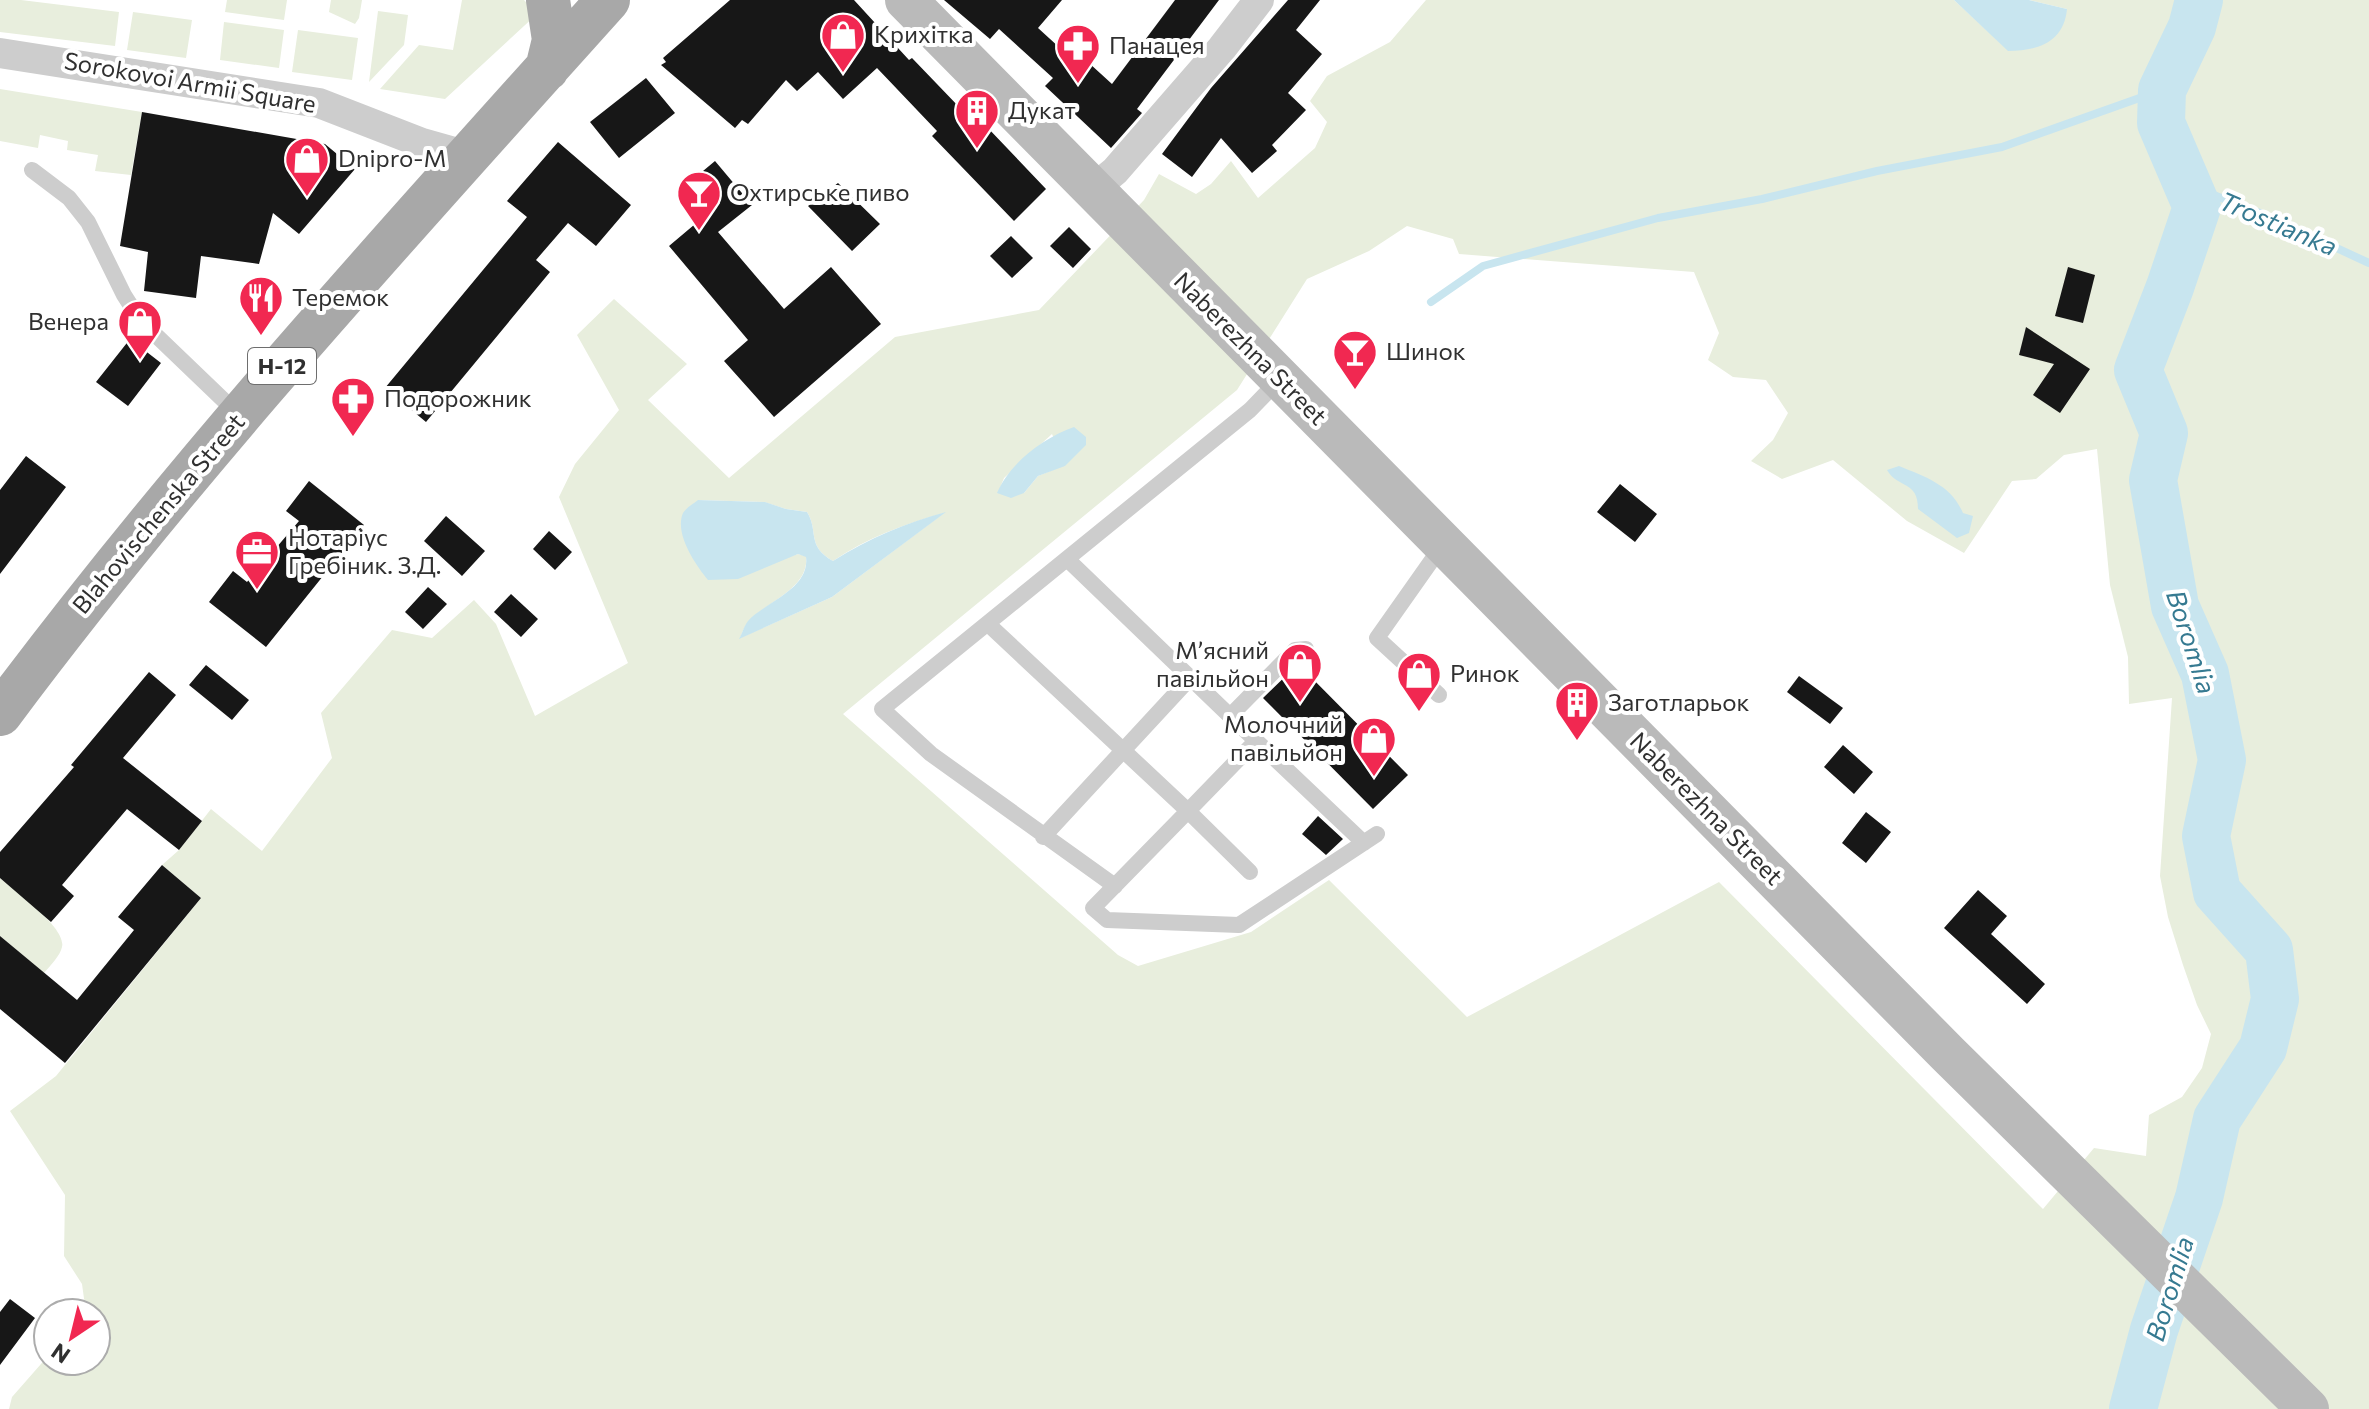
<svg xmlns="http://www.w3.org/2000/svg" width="2369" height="1409" font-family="Commissioner,sans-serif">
<rect width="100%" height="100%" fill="#fff"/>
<path fill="#e8eedd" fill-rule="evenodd" d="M0,0h21l98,12 -4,34 -115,-14z
M227,0h60l-3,20 -59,-8z
M331,0h31l-3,18 -4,6 -26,-12z
M462,0h62l13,14 -92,85 -65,-10 39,-44 34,5z
M1426,0h528l55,51 58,-42 -38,-9h340v1409h-2360l3,-12 36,-41v5h48v-48h-10l-4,-29 -18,-28 1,-61 -55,-84 46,-35 145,-178 -39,-33 17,-15 32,-41 51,42 70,-93 -11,-45 71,-83 40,8 42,-38 22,24 39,92 93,-53 -69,-166 16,-33 44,-54 -42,-75 37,-36 73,65 -39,36 81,78 166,-141 144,-27 105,-110 15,-26 37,20 15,-10 20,-23 27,37 57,-50 12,-26 -17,-21 17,-25 63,-34zM1407,226l46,13 6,15 235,18 25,61 -11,27 25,17 33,3 22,33 -15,27 -22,21 31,18 51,-19 74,61 57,32 48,-72 24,-2 28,-24 33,-6 13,136 18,72 1,47 43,-6 -12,178 8,41 15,48 14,40 14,29 -9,34 -20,29 -33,18 -3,41 -52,-8 -51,61 -324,-327 -252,135 -138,-137 -78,52 -113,34 -20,-11 -275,-241 394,-324 70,-111 62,-28zM1052,434l13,31 -27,11 -14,17h-26l6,-15zM698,500l66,2 22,7 21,3c12,19 -1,34 26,49 34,-23 71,-37 111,-48l-112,84 -92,41c2,-5 5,-13 9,-17 18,-19 61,-33 57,-65l-8,-2 -19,6z
M378,11l30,4 -4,30 -35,37z
M133,12l59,8 -6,38 -59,-8z
M224,22l60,8 -5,38 -59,-8z
M298,30l60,8 -6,42 -60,-8z
M0,89l142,23 -11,63 -36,-4 3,-16 -31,-5 1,-9 -28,-6 -2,13 -38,-7z
M0,878c14,12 67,50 62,69 -2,9 -12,19 -18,26l-44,-37z"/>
<path fill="#c8e5ef" d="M1954,0h75l38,9c-3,33 -29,42 -59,42z
M1074,427l12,10v8l-21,21 -27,10 -14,17 -13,5 -14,-5c13,-30 46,-55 77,-66z
M1899,466c27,11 52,19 64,47l10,3 -4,17 -12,5 -39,-29c0,-29 -20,-20 -31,-39z
M698,500l67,2 21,7 21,3c12,19 -1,34 26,49 36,-23 73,-38 113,-49l-114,85 -93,42c3,-5 5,-13 9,-18 17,-19 62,-32 58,-64l-8,-3 -60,25 -30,1c-12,-15 -34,-46 -25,-67 3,-5 10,-9 15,-13z"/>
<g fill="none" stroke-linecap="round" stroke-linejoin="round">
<path stroke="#c8e5ef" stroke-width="8" d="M2188,185l77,30 104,48
M1431,302l52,-36 175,-48 104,-19 115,-28 125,-24 160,-57"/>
<path stroke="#c8e5ef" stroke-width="48" d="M2133,1409l21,-79 45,-132 18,-79 46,-71 12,-49 -6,-49 -52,-58 -11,-56 16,-76 -17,-86 -30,-68 -22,-126 11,-47 -26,-63 32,-83 27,-80 -36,-84 1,-33 30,-63 7,-27"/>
</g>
<path fill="#171717" d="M730,0h124l55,60 3,-2 49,51 4,-5 81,85 -32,32 -82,-85 5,-5 -60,-63 -34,31 -25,-27 -21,19 -11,-11 -38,44 -6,-4 -7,8 -74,-63 5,-3 -3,-4z
M944,0h118l-24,28 34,31 6,-6 34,31 63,-84h44l-82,109 5,4 -31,35 -66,-62 8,-8 -54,-49 -9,10z
M1288,0h32l-24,30 26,24 -34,39 18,17 -34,35 5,6 -25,22 -31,-35 -29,39 -30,-23 49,-66z
M646,78l29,35 -56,45 -29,-36z
M142,112l183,32 30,25 -56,65 -26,-21 -14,51 -58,-8 -5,42 -52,-7 4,-39 -28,-6z
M558,142l73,63 -35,41 -28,-23 -32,37 14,12 -124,150 -41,-34 142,-171 -20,-16z
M715,161l37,44 -34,27 66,77 47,-42 50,57 -107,93 -50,-56 24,-21 -79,-94 51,-43 -23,-27z
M838,183l42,41 -28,27 -44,-45z
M1069,227l22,22 -18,19 -23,-22z
M1011,236l22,22 -21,20 -22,-22z
M2068,267l27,8 -12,48 -28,-7z
M2026,327l64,42 -30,44 -27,-18 21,-31 -35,-9z
M130,339l31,24 -33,43 -32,-24z
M26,456l40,31 -66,87v-84z
M309,481l55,44 -98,122 -57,-45 24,-31 14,11 52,-61 -13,-10z
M1620,484l37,30 -22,28 -38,-30z
M446,516l39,35 -23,25 -38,-35z
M549,531l23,21 -17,18 -22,-21z
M428,587l19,17 -24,25 -18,-17z
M511,594l27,25 -17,18 -27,-25z
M1298,664l110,111 -35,34 -110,-111z
M206,665l43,35 -17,20 -43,-35z
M149,672l27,23 -53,63 79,63 -23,29 -52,-41 -65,76 12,11 -23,26 -51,-44v-26l74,-85 -3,-2z
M1799,676l44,32 -13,16 -43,-32z
M1843,745l30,27 -19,22 -30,-27z
M1866,812l25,20 -25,31 -24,-20z
M1318,816l25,23 -17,16 -24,-21z
M162,865l39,33 -136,165 -65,-54v-73l77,64 57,-70 -16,-13z
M1978,890l29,26 -16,18 54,50 -18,20 -83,-76z
M10,1299l25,19 -35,47v-53z"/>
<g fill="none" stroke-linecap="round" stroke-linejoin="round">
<path stroke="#cdcdcd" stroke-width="16" d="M32,170l37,28 19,24 36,73 16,25 98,94
M1067,559l163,157
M988,624l200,187 -95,97 14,12 132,5 138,-91
M1306,649l-11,1 -65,66 134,127
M1439,695l-62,-57 55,-78 14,-13
M1043,837l148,-160
M1250,872l-62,-61 68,-70
M1115,886l-184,-132 -49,-45 368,-299 30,-31"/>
<path stroke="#cdcdcd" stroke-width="30" d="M0,53l319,50 103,40 46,13
M1092,190l23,-19 107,-123 37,-48"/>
<path stroke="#bababa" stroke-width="42" d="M906,0l1042,1054 360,355"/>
<path stroke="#a8a8a8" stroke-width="44" d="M547,69l7,-29 -6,-40
M0,714c187,-251 399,-481 608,-714"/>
</g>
<defs>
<g id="shop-pin" transform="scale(2.3)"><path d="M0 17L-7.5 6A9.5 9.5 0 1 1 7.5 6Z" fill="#f12851" stroke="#fff"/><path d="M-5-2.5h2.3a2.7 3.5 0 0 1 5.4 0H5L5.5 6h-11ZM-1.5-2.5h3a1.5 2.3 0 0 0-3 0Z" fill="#fff"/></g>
<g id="pharmacy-pin" transform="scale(2.3)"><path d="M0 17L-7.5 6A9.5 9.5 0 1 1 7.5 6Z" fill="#f12851" stroke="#fff"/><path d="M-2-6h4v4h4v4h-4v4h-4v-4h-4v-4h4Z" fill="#fff"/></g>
<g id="building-pin" transform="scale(2.3)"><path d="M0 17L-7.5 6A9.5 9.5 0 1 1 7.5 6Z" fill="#f12851" stroke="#fff"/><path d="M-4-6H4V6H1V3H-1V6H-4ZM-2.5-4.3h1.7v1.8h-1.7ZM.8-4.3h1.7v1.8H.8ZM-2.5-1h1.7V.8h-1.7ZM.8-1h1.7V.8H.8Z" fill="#fff"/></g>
<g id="bar-pin" transform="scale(2.3)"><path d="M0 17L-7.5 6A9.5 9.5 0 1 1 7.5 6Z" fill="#f12851" stroke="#fff"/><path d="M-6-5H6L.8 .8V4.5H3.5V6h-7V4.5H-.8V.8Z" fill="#fff"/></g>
<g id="restaurant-pin" transform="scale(2.3)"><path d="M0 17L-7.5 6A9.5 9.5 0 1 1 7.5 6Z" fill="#f12851" stroke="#fff"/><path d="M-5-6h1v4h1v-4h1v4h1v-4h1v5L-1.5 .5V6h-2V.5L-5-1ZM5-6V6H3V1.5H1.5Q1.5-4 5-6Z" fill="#fff"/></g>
<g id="office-pin" transform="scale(2.3)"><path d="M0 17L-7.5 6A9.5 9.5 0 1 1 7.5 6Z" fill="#f12851" stroke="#fff"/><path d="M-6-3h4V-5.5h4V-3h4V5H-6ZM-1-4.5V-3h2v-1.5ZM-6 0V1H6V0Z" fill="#fff"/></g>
</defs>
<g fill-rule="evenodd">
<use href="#shop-pin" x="843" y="35"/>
<use href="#pharmacy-pin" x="1078" y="46"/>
<use href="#building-pin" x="977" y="111"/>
<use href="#shop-pin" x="307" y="159"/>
<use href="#bar-pin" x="699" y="193"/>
<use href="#restaurant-pin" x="261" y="298"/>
<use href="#shop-pin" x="140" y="322"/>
<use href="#bar-pin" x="1355" y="352"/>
<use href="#pharmacy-pin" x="353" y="399"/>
<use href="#office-pin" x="257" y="552"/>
<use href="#shop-pin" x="1300" y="665"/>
<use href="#shop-pin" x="1419" y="674"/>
<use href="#building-pin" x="1577" y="703"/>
<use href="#shop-pin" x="1374" y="739"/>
</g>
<g text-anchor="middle" stroke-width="8" stroke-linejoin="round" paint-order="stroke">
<rect fill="#fff" stroke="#6e6e6e" stroke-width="2" x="248" y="348" width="68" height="36" rx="6"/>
<g font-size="22" font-weight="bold" fill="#303030">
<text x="282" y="374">Н-12</text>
</g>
<g font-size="24" fill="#303030" stroke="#fff" text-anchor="start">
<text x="874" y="43">Крихітка</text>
<text x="1109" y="54">Панацея</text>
<text x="1008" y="119">Дукат</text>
<text x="338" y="167">Dnipro-M</text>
<text x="730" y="201">Охтирське пиво</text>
<text x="292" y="306">Теремок</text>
<text x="109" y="330" text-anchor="end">Венера</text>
<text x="1386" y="360">Шинок</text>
<text x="384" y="407">Подорожник</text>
<text x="288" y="546">Нотаріус<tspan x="288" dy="28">Гребіник. З.Д.</tspan></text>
<text x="1269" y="659" text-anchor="end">М’ясний<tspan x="1269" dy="28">павільйон</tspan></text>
<text x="1450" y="682">Ринок</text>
<text x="1608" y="711">Заготларьок</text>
<text x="1343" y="733" text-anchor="end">Молочний<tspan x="1343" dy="28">павільйон</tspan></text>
</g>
<g font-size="24" fill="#303030" stroke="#fff">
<text transform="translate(190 83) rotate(10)" y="8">Sorokovoi Armii Square</text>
<text transform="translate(1250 349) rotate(45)" y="8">Naberezhna Street</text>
<text transform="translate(159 514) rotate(-50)" y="8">Blahovischenska Street</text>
<text transform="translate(1706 809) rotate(45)" y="8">Naberezhna Street</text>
</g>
<g font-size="26" font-style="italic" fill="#367a91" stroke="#fff">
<text transform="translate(2278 224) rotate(23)" y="9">Trostianka</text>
<text transform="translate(2191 642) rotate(72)" y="9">Boromlia</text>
<text transform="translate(2170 1289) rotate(-73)" y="9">Boromlia</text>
</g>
</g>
<g transform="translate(72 1337) rotate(215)"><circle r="38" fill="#ffffff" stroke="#acacac" stroke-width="2"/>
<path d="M0-6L14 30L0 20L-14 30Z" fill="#f12851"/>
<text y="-12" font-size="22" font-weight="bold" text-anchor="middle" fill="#303030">N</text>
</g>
</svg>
